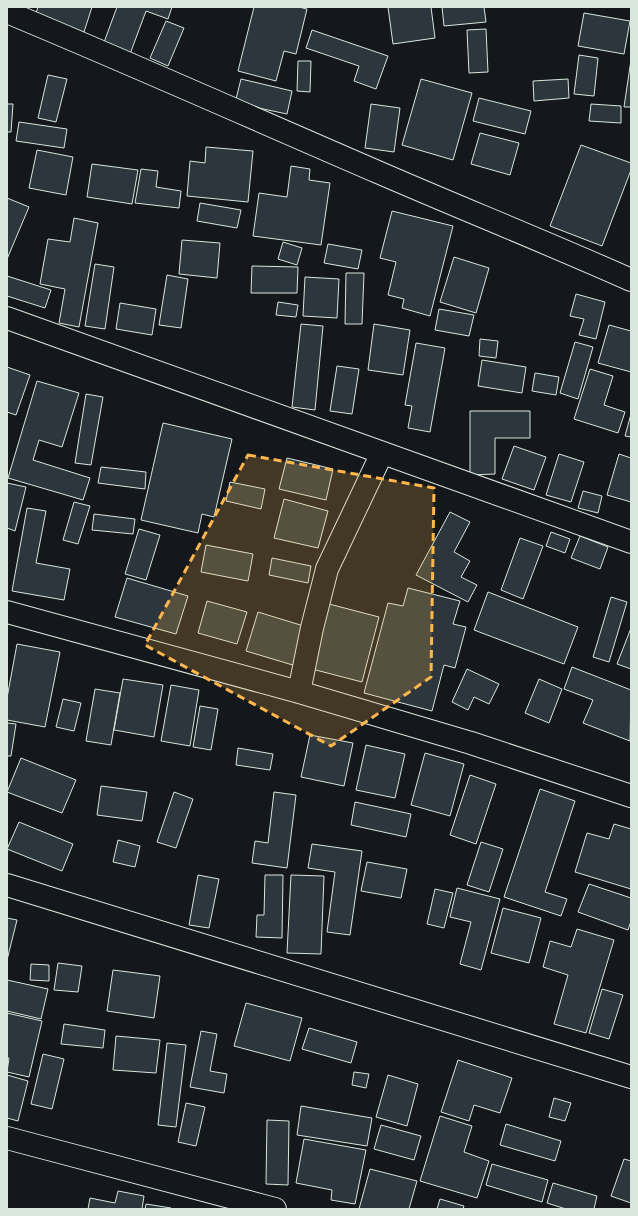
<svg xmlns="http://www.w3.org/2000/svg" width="638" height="1216" font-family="Manrope,sans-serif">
<rect width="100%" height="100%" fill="#14181c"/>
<path fill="#2c363c" stroke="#d8e6dc" d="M38,7h54l-8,25 -49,-16z
M117,7h55l-4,12 -22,-8 -16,43 -27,-9z
M254,7h45l8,2 -11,45 -12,-3 -8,30 -38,-10z
M388,7h43l4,31 -42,6z
M442,7h42l2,15 -42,4z
M584,13l46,8 -6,33 -46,-8z
M166,21l18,7 -16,38 -18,-8z
M486,29l2,43 -19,1 -2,-43z
M312,30l76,26 -12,33 -22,-8 5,-15 -53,-18z
M579,55l19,3 -4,38 -20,-2z
M631,60v47h-7z
M298,61h13l-1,31 -13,-1z
M48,75l19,4 -11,43 -18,-4z
M241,79l51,12 -5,23 -52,-11z
M421,79l51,14 -19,67 -51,-15z
M568,79l1,19 -35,3 -1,-20z
M479,98l52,13 -6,23 -52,-13z
M7,104h6l-2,28h-4z
M371,104l29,4 -6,44 -29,-4z
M591,104l30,2v17l-32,-2z
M19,122l48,7 -3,19 -48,-7z
M480,133l39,10 -9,32 -39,-11z
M581,145l50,18v7l-29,76 -52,-20z
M206,147l47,4 -5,51 -61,-6 3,-35 15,2z
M37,150l36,7 -7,38 -37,-7z
M92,164l46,6 -6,34 -45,-7z
M291,166l19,3 -1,11 21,3 -9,62 -68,-9 6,-43 28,4z
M141,169l17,2 -2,16 25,4 -2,17 -44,-5z
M7,198l22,9 -22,52z
M200,203l41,7 -4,18 -40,-7z
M392,211l61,15 -23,90 -28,-8 2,-9 -16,-4 8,-33 -16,-4z
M74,218l24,5 -19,104 -20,-4 6,-34 -25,-5 8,-45 22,3z
M182,240l38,3 -3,35 -38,-4z
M283,242l19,6 -5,17 -19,-6z
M328,244l34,6 -4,19 -34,-6z
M454,257l35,11 -13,45 -36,-11z
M95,264l19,3 -9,62 -20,-3z
M252,266l46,1 -1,26h-46z
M346,273h18l-2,51h-17z
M167,275l21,4 -7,49 -22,-3z
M7,276l44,14 -6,18 -38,-12z
M305,277l34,2 -2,39 -34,-2z
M576,294l29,8 -9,37 -17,-4 5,-16 -14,-3z
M278,302l20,3 -2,12 -20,-2z
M120,303l36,6 -4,26 -36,-6z
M439,309l35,6 -5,21 -34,-6z
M301,324l22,2 -8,84 -23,-3z
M374,324l36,6 -7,45 -35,-5z
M609,325l22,6v41l-33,-9z
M480,339l18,2 -2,17 -17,-2z
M575,342l18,5 -15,52 -18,-6z
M416,343l29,5 -15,84 -22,-4 4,-22 -7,-1z
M482,360l44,7 -4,26 -44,-7z
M337,366l22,3 -7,45 -22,-3z
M7,367l23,8 -14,40 -9,-3z
M590,369l23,7 -9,29 21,7 -7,21 -44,-14z
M535,373l24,4 -3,18 -24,-4z
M37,381l42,12 -17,54 -23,-7 -6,20 57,18 -7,22 -75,-22z
M86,394l17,3 -12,68 -16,-2z
M470,411h60v27h-35v36l-25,1z
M631,414v23l-6,-1z
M163,423l69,16 -18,78 -12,-3 -4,19 -57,-13z
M514,446l32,11 -12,33 -32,-11z
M559,454l25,8 -13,40 -25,-7z
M619,454l12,4v44l-24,-7z
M287,458l46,11 -7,31 -47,-11z
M101,467l45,5 -1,17 -47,-6z
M230,482l35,7 -4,20 -35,-8z
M7,483l19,4 -11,44 -8,-3z
M583,491l19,5 -4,17 -20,-5z
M284,499l44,12 -10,37 -44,-10z
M74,502l16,4 -12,38 -15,-4z
M27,508l19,3 -10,52 34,6 -6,31 -52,-9z
M450,512l20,10 -16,30 16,9 -9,16 16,8 -9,17 -52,-27z
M94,514l41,5 -2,15 -41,-4z
M139,529l21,6 -14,45 -21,-6z
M551,532l19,7 -5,14 -19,-7z
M580,536l28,11 -8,22 -29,-11z
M520,538l23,8 -20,53 -22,-9z
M206,545l47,9 -5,27 -47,-9z
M272,558l39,8 -3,17 -39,-8z
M127,578l61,18 -12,38 -61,-17z
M408,588l52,13 -7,23 13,3 -11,41 -11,-3 -12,46 -68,-18 24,-90 15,3z
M488,592l90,35 -14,37 -90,-34z
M611,597l16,5 -18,60 -16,-5z
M207,601l40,11 -10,32 -39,-11z
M329,604l50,13 -17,65 -50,-13z
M258,612l49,15 -11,39 -50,-15z
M631,628v41l-14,-5z
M17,644l43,8 -15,75 -38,-7v-22z
M572,667l59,23 -1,51 -47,-18 10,-23 -29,-11z
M467,669l32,15 -10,20 -15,-7 -6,13 -16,-8z
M123,679l40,6 -9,52 -40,-7z
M539,679l23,10 -13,34 -24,-10z
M171,685l28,5 -9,56 -29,-5z
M95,689l25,4 -9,52 -25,-4z
M63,699l18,4 -7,28 -18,-4z
M200,706l18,3 -7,41 -18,-3z
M7,723l9,1 -5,32h-4z
M310,735l43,8 -9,43 -43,-9z
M366,745l39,9 -10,44 -39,-8z
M238,748l35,6 -3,16 -34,-5z
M425,753l39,11 -14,52 -39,-11z
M21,758l55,22 -14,33 -55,-21z
M470,775l26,9 -20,60 -26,-9z
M101,786l46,6 -5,29 -45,-6z
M540,789l35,12 -30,91 22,7 -6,17 -57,-19z
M174,792l19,7 -17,49 -19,-6z
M274,792l22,3 -9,73 -35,-5 3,-22 13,2z
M355,802l56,12 -5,23 -55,-12z
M19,822l54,22 -11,27 -55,-22z
M614,824l17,5v60l-56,-17 12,-39 22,6z
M118,840l22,6 -5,21 -22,-5z
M481,842l22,7 -14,43 -22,-7z
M312,844l50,7 -12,84 -23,-3 8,-60 -27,-4z
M367,862l40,7 -6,29 -40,-7z
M198,875l21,4 -10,49 -20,-3z
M265,875h18l-1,63 -26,-1 1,-22h7z
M291,875l33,1 -3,78 -34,-1z
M589,884l42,14v23l-3,9 -50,-18z
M457,888l43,11 -19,71 -21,-6 11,-42 -21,-5z
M435,889l18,4 -9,35 -17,-4z
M503,908l38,10 -12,45 -38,-10z
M7,918l10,2 -10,40z
M577,929l37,11 -28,93 -32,-9 14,-49 -25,-8 7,-26 21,6z
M58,963l24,3 -4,26 -24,-2z
M31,964l18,1v16l-19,-1z
M113,970l47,6 -6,42 -47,-7z
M7,980l41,9 -7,30 -34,-8z
M602,989l21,6 -14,44 -20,-6z
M246,1003l56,15 -12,43 -56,-15z
M7,1013l35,8 -13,56 -22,-5 2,-14h-2z
M64,1024l41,6 -2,18 -42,-4z
M309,1028l48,14 -6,21 -49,-14z
M201,1031l16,3 -7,37 17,3 -3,19 -34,-6z
M116,1036l44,4 -4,33 -43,-3z
M167,1043l19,2 -10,82 -18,-2z
M43,1054l21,5 -12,50 -21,-5z
M458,1060l54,18 -12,35 -26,-8 -5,16 -28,-9z
M354,1072l15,2 -3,14 -14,-3z
M7,1075l21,6 -10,40 -11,-3z
M388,1075l30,9 -11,42 -31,-9z
M554,1098l17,5 -6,18 -16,-4z
M186,1103l19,4 -9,39 -18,-4z
M301,1106l71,12 -5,28 -70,-11z
M440,1116l32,10 -8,26 25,9 -12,37 -57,-17z
M267,1120l22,1 -1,64 -22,-1z
M506,1124l55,17 -6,20 -55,-16z
M381,1125l40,11 -7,24 -40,-11z
M304,1139l62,11 -11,54 -24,-4 1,-10 -36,-7z
M624,1159l7,2v42l-20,-7z
M492,1164l56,16 -6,22 -56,-17z
M370,1169l47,12 -8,28h-50z
M553,1183l44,13 -3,13h-28l-19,-6z
M118,1191l26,5 -2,13h-54l2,-11 25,5z
M440,1199l24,7 -1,3h-26z
M146,1204l25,4v1h-26z"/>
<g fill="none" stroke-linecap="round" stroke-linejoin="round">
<g stroke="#d8e6dc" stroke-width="24">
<path id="minor" d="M7,12c125,52 248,107 373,161 83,36 168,70 251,107
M7,318l624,224
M7,612l292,80 172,51 160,53
M299,692l13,-64 15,-59 55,-116
M7,885l624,192
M7,1138l268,71"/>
</g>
<use href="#minor" stroke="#14181c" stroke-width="22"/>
</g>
<path fill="#ffb74d" fill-opacity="0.2" stroke="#ffb74d" stroke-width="3" stroke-dasharray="8 5" stroke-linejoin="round" d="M248,455l186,33 -3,189 -100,69 -186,-101z"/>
<rect width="638" height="1216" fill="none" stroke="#d8e6dc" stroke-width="16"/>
</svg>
